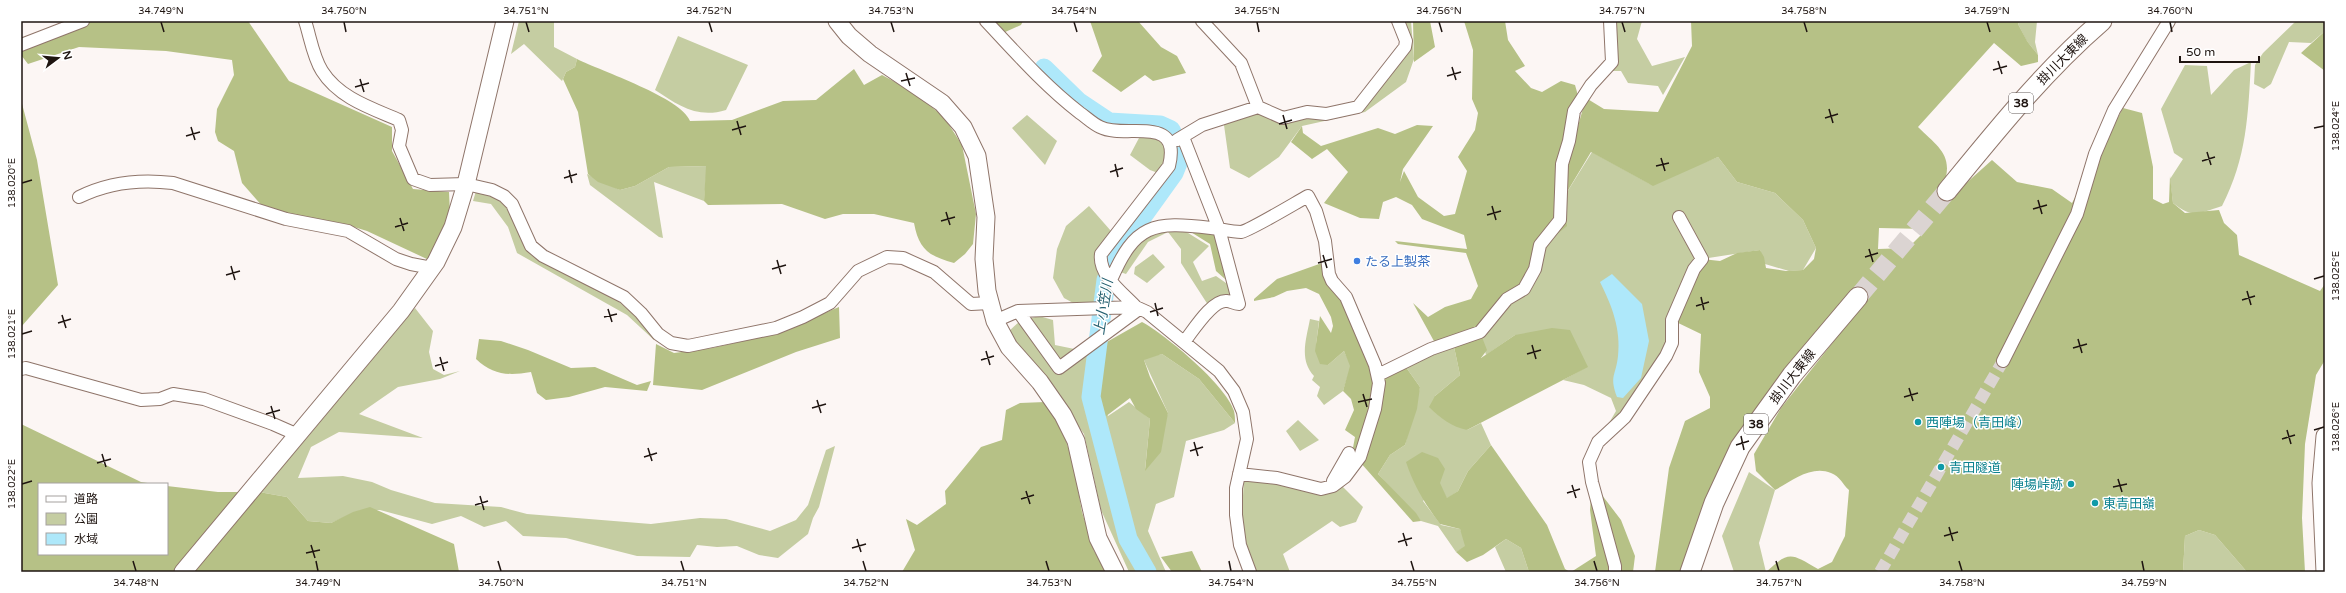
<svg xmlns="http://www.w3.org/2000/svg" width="2346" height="593" font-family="'Varela Round','Noto Sans JP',sans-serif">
<rect width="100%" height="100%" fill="#fcf6f4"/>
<path fill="#c5cda2" d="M519,21h35v26l23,12 -2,8 -9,5 -4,9 -38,-37 -13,10z
M1397,21h14l3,38 -8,23 -41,30 -63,14 -23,31 -30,21 -19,-10 -7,-50 35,-11 25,12 75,-12 47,-60z
M1614,21h28l-5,18 15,27 33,-9 -22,38 -5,-9 -30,-3 -7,-12h-10z
M2020,21h17l-2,21 3,13 -12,-15 -8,-16z
M2296,21h29v10l-14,12 -22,-1 -18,42 -7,5 -10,-5 1,-19 8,-12z
M678,36l70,29 -22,45c-29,9 -48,-5 -71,-20z
M2251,62c-3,54 -4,95 -29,144 -23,7 -29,13 -49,-3l-3,-24 13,-20 -9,-6 -13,-44 24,-44 22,1 4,29 23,-25z
M1027,115l30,26 -12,24 -33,-37z
M1152,133c18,14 16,21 6,40l-8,-3 -20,-15 9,-17 -1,-3z
M1592,152l58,32 68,-27 19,25 38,11 28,27 13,28 -13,22 -14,1 -24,-7 -5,-14 -58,9 -8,10 -28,87 -68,86 18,-31 -5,-13 -27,-13 -21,-5 20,-11 -68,-34 -29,20 -6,-23z
M707,166l-3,35 -50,-19 9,56 -4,-1 -69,-52 -3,-11 33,16 15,-4 34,-19z
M476,191l16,3 15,10 18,43 86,48 42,36 1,9 -27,-25 -110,-62 -9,-26 -17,-23 -18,-3z
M1089,206l22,25 -17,29 7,22 -6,22h-20l-11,-6 -11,-20 4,-29 9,-23z
M1180,228l29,18 -16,16 9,19 14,-5 10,7 -1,-26 13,44 -28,7 -29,-45v-14l-13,-17 -20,10 -22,32 -6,-2 3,-11c9,-6 9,-12 15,-20 8,-11 29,-10 42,-13z
M1153,254l12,13 -18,16 -13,-9 1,-7z
M415,308l18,23 -4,21 4,17 11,6 16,-4 -20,8 -42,8 -39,27 64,24 -84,-6 -28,15 -13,31 45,-2 29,6 19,8 44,13 66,4 26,7 124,10 49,-6 26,1 44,12 26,-11 12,-15 18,-55 9,-4 -16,61 -6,11 -5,16 -30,24 -19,-3 -22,-9 -20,1 -20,-2 -7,12 -53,-1 -71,-18 -43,-2 -17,-15 -22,6 -23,-11 -29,8 -52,-14h-19l-30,13 -23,-2 -21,-24 -28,-5 52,-59 60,-77z
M1039,316l14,4 2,25 34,7 19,64 21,-14 21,17 -5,51 23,-57 -25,-55 19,-4 37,25 36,44 -11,7 -38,11 -12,56 -18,7 -8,27 18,41h-37l-28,-62 -17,-76 -41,-58 -35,-44 12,-11z
M1310,319l9,2 -3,24 12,20 16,-14 7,15 -8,25 -19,14 -7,-9 3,-9 -8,-7 2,-4c-15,-16 -8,-36 -4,-57z
M1453,342l7,33 -25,21 32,34 14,-7 10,22 -23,26 -10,20 -11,8 -8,-16 -16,18 18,24 19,4 8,17 -12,6 -18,-26 -17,-5 -43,-47 12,-19 15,-10 15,-58 -17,-24z
M1298,420l21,20 -19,11 -14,-20z
M1749,472l26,18 -16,53 7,29h-32l-12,-36z
M1244,477l88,16 10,-7 21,21 -7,15 -16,5 -8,-6 -49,33 7,18h-38l-11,-39z
M2199,530l16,5 32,37h-64l2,-36z
M1506,539l15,9 8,24h-23l-11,-25z"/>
<path fill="#b6c186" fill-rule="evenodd" d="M90,21h158l41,60 103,46v24l21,38 36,3 1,21 -21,47 -62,-29 -26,-8 -39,-5 -38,-10 -22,-25 -8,-32 -16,-10 -3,-9 2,-23 17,-34 -2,-15 -66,-9 -87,-4 -51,17 -7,-9v-3z
M991,21h32l-2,4 -18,8z
M1090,21h48l23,26 16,9 9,17 -33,8 -8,-6 -24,17 -29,-21 10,-15z
M1413,21h17l5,26 -21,15z
M1464,21h41l3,19 17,26 -10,5 16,17 11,4 19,-11 14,4 2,7 1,34 8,-28 18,11 54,3 34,-66 -1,-25h329l-2,3 9,17 11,14v7l-17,4 -27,-23 -76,84c20,20 37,28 25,60l20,-1 29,-26 25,22 35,7 20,14 51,-95 19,5 11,54v32l10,5 6,-2 1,-26 3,27 12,10 34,-3 5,13 13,12 2,20 81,36 5,-7v76l-9,15 -11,69 -3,74 3,54h-58l-32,-37 -16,-5 -14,6 -2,36h-417c24,-22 25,-18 52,-3l14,-7 13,-26 4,-46c-6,-5 -9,-14 -18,-17 -20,-8 -39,8 -56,17l-19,-19 -2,-17 27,-46 83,-105 -77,69 -106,200h-26l14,-104 16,-47 25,-13v-11l-11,-25 2,-38 -29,-14 30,-61 18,2 17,-8 23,-3 4,7 2,11 20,3 17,-1 11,-11 2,-11 -13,-28 -28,-27 -38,-11 -19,-25 -65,29 -62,-34 -27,45 3,29 -27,22 -9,40 -51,44 7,18 -6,8 34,-23 37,-7 18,2 18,37 -121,63c-15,-3 -27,-12 -38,-23l6,-11 25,-21 -7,-33 -18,1 -22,-40 15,14 17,-10 26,-8 7,-13 -12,-33 -68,-9 -3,-3 72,8 -3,-14 -42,-16 -10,-14 -16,-8 -13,5 -4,17 -19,-1 -36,-15 24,-31 -21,-23 -15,10 -21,-17 11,-16 1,7 18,13 57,-18 17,6 22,-9 16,1 -30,43 -3,13 4,-11 14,26 26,19 11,-2 12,-43 -9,-14 17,-27 3,-17 -6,-14 1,-49zM1879,228l47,1v1l-18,18 -30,1z
M2325,31v40l-24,-18z
M577,59c24,12 105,39 113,62l42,-1 51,-19 33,-1 38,-31 10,16 18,-10 30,16 32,26 18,28 14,69 -3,30 -8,10 -11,9c-25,-7 -35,-13 -40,-40l-40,-9h-31l-18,5 -43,-15 -74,1 -4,-4 2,-35 -37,1 -34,19 -15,4 -22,-8 -10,-8 -10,-62 -15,-33 3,-7 9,-5z
M21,100l16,60 21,125 -37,42z
M1186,229l31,1 8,49 -9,-8 -6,-27z
M1322,263l61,109 20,-9 17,24 -3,22 -12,36 -15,10 -12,19 38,39 5,8 -8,1 -61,-69 3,-16 -10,-7 9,-20 -3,-11 -8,-8 7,-25 -6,-15 -16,14 -8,-1 -5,-13 5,-35 11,17 2,-7 -2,-9 -12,-23 -13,-6 -19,3 -13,6 -20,4v-2l23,-20z
M839,307l1,31 -44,14 -94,38 -49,-5 3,-41 18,9 38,-5 59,-13z
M1142,322c24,13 84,63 92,89 1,4 1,9 1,12l-36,-44 -37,-25 -18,6 6,17 18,36 -7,39 -16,19 5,-52 -14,-10 -6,-11 -29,22c-6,-30 -4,-47 4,-77z
M479,339l22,2 27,9 43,18 24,-1 42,18 14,-4 -4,10 -42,-4 -36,10 -23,3 -9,-7 -6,-21c-23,4 -38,3 -55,-13z
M1045,402l16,24 12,36 9,50 12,39 13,21h-205l13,-22 -9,-31 11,6 29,-21 -1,-13 36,-44 21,-7 4,-30 14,-7z
M21,424l120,58 13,2h-115v70h128v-68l51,6h41l28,5 21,24 23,2 22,-11 17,-5 84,37 5,28h-438z
M1491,445l56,80 18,44 5,3h-41l-8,-24 -15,-9 -23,16 -16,7 -11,-10 9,-6 -5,-17 -20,-5c-15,-20 -26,-38 -34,-62l16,-10 16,6 7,11 -5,14 7,15 11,-7 10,-20z
M1592,482l29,38 14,36 -2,16h-62l25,-16 -6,-46z
M1192,551l10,21h-30l-11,-15z"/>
<path fill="#aee8fa" d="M1612,274l30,30 7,37 -8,37 -18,20 -6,-1c-8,-22 -1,-21 1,-41 3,-27 -6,-50 -18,-74z"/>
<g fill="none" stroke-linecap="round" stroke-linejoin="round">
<path stroke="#aee8fa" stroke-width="19" d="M1044,68l35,34 30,20 51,3 11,5 7,15 2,13 -6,15 -56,78 -12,29 -15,117 37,142 19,33"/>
<path stroke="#dbd4d2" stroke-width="12" stroke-dasharray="12 6" stroke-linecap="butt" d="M1880,572l123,-211"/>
<path stroke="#dbd4d2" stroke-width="19" stroke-dasharray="19 10" stroke-linecap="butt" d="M1858,297l89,-106"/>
<g stroke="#8f756a" stroke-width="14">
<path id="street" d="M305,21c5,15 8,36 17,50 17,27 49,37 77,49l3,10 -3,16 14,33 17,6 36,-1 26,6 12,6 8,8 19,42 12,10 81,41 17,16 17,21 13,9 17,3 88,-18 27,-11 27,-14 28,-32 29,-14 16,1 31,14 37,32 19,-1
M986,21c30,32 59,65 94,92 6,4 13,11 20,14 25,13 82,-14 69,39l-68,88c-3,21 22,39 35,53
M21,45l62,-24
M1258,107l25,11 24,-6 19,2 32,-7 47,-60 1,-6 -8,-20
M1183,137l36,92 20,75c-5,0 -8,-3 -12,-3 -15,-2 -34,30 -43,41
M1177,140l25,-15 56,-18 -17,-44 -39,-42
M79,197c30,-15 62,-18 94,-14l113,36 62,12 48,28 15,5 21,4
M1111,280c24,-56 42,-59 100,-52 9,1 21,4 30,4 8,-1 56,-30 67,-36l8,15 9,30 4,33 3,7 14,16 29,68 4,18 -4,26 -15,48 -15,20 -12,9 -12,3 -44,-11 -38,-4
M1018,311l41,57 80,-59
M995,321l23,-10 118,-4 11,5 72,59 15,20 9,21 4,27 -11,49v27l4,30 10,27
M2003,361l74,-147 18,-60 19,-44 55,-89
M21,369l5,-1 115,32 19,-1 13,-5 31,5 69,25 25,11
M1378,375l53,-26 49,-17 27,-33 17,-10 11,-20 5,-24 20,-25 2,-56 7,-23 5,-30 17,-26 21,-23 -2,-41
M1333,481l16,-28
M1615,572v-6l-23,-84 -3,-20 9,-20 27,-25 41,-61 6,-13v-23l22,-51 8,-10 -23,-42"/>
</g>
<g stroke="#8f756a" stroke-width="19">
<path id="secondary" d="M837,21l12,15 21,18 72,49 21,24 14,29 9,61 -2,42 3,32 8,30 14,26 31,35 23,33 13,26 22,97 17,34
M183,572l218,-261 35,-49 17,-35 13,-43 39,-163
M2325,572l-4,-89 4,-47"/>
</g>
<g stroke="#8f756a" stroke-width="21">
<path id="primary" d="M1947,191c49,-60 97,-120 155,-170
M1690,572l24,-69 26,-56 52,-72 66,-78"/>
</g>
<use href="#street" stroke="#fff" stroke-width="12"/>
<use href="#secondary" stroke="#fff" stroke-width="17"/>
<use href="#primary" stroke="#fff" stroke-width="19"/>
</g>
<path fill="none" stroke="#1e1410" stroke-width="1.5" d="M161,22l3,10M344,22l2,10M526,22l3,10M709,22l3,10M891,22l3,10M1074,22l3,10M1257,22l2,10M1439,22l3,10M1622,22l3,10M1804,22l3,10M1987,22l3,10M2170,22l2,10M1998,61l4,13M1452,67l4,13M1993,70l14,-4M906,73l4,13M1447,76l14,-4M360,79l4,13M901,81l14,-3M355,87l14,-4M1829,109l4,14M1283,115l4,14M1825,118l13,-4M737,121l4,14M1279,124l13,-4M191,127l4,13M2314,128l10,-2M732,130l14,-4M186,136l14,-4M2207,152l4,13M1661,158l4,13M2202,161l13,-4M1115,164l3,13M1656,166l13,-3M569,170l3,13M1110,172l13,-4M564,178l13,-4M22,183l10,-3M2038,200l4,14M1492,206l4,14M2033,209l14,-4M946,212l4,13M1487,215l14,-4M400,218l4,13M941,221l14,-4M395,227l13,-4M1869,249l4,13M1323,255l4,13M1865,257l13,-4M777,260l4,14M1318,263l14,-4M231,266l4,14M772,269l14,-4M226,275l14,-4M2314,279l10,-3M2247,291l4,14M1701,297l3,13M2242,300l13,-4M1155,303l3,13M1696,306l13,-4M608,309l4,13M1150,312l13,-4M62,315l4,13M604,317l13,-3M58,323l13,-4M22,334l10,-3M2078,339l4,14M1532,345l4,14M2073,348l14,-4M986,351l4,14M1527,354l14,-4M440,357l4,14M981,360l13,-4M435,366l13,-4M1909,388l4,13M1363,394l4,13M1904,397l14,-4M817,400l4,13M1358,402l14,-3M271,406l4,13M812,408l14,-4M266,414l14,-4M2287,430l4,14M2314,430l10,-3M1741,436l3,14M2282,439l13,-4M1194,442l4,14M1736,445l13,-4M648,448l4,13M1190,451l13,-4M102,454l4,13M644,457l13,-4M97,463l14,-4M2118,479l4,13M22,484l10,-3M1572,485l4,13M2113,487l14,-3M1026,491l4,13M1567,493l13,-4M480,496l4,14M1021,499l13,-4M475,505l13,-4M1949,527l4,14M1403,533l4,13M1944,536l14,-4M857,539l4,13M1398,542l14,-4M311,545l4,13M852,548l14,-4M306,553l14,-3M133,561l3,10M316,561l2,10M498,561l3,10M681,561l3,10M863,561l3,10M1046,561l3,10M1229,561l2,10M1411,561l3,10M1594,561l3,10M1776,561l3,10M1959,561l3,10M2142,561l2,10"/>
<circle fill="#3f7fe0" stroke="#fff" stroke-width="1.5" cx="1357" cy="261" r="4"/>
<g fill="#0f9aa8" stroke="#fff" stroke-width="1.5">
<circle cx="1918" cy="422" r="4"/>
<circle cx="1941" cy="467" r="4"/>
<circle cx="2071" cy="484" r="4"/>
<circle cx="2095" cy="503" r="4"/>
</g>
<g text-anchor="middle" stroke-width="3" stroke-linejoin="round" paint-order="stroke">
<g fill="#fff" stroke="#625a58" stroke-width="1">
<rect x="2009" y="93" width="24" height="20" rx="3"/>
<rect x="1744" y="414" width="24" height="20" rx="3"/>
</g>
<g font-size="12" font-weight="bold" fill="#1e1410">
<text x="2021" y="107">38</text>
<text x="1756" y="428">38</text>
</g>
<g font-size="13" fill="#1e1410" stroke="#fff">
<text transform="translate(2062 59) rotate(-45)" y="5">掛川大東線</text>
<text transform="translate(1792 376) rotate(-52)" y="5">掛川大東線</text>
</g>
<g font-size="13" fill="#366cbe" stroke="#fff" text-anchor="start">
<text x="1365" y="266">たる上製茶</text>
</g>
<g font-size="13" fill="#0d838f" stroke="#fff" text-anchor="start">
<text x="1926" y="427">西陣場（青田峰）</text>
<text x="1949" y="472">青田隧道</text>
<text x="2063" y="489" text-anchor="end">陣場峠跡</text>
<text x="2103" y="508">東青田嶺</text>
</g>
<g font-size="14" font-style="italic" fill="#235f6f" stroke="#fff">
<text transform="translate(1103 307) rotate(-81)" y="5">上小笠川</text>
</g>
</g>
<rect width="2346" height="593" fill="none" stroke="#ffffff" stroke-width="44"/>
<rect x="38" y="483" width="130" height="72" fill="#ffffff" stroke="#a5a19f"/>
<rect x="46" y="496" width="20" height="6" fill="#ffffff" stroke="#a5a19f"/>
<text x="74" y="503" font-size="12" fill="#1e1410">道路</text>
<rect x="46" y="513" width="20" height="12" fill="#c5cda2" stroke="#a5a19f"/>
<text x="74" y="523" font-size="12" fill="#1e1410">公園</text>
<rect x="46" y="533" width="20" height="12" fill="#aee8fa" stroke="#a5a19f"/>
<text x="74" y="543" font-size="12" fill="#1e1410">水域</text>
<g transform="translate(58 58) rotate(74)" stroke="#ffffff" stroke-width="3" paint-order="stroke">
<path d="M0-3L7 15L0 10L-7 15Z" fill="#1e1410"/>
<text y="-6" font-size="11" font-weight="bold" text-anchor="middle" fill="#1e1410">N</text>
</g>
<path d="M2180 56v6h79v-6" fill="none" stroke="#1e1410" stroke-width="2"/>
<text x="2186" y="56" font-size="12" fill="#1e1410" stroke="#ffffff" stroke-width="3" paint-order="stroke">50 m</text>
<rect x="22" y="22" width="2302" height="549" fill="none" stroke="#1e1410" stroke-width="1.5"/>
<g font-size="10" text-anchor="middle" fill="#1e1410">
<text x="161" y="14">34.749°N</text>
<text x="344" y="14">34.750°N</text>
<text x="526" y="14">34.751°N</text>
<text x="709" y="14">34.752°N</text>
<text x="891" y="14">34.753°N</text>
<text x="1074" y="14">34.754°N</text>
<text x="1257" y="14">34.755°N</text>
<text x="1439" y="14">34.756°N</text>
<text x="1622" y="14">34.757°N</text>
<text x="1804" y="14">34.758°N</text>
<text x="1987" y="14">34.759°N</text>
<text x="2170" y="14">34.760°N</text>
<text transform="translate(2335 126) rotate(-90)" y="4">138.024°E</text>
<text transform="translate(11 183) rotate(-90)" y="4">138.020°E</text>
<text transform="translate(2335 276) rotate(-90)" y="4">138.025°E</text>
<text transform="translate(11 334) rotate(-90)" y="4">138.021°E</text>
<text transform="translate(2335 427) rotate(-90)" y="4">138.026°E</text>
<text transform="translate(11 484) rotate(-90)" y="4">138.022°E</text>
<text x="136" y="586">34.748°N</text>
<text x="318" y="586">34.749°N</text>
<text x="501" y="586">34.750°N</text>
<text x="684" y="586">34.751°N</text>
<text x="866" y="586">34.752°N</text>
<text x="1049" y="586">34.753°N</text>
<text x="1231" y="586">34.754°N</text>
<text x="1414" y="586">34.755°N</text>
<text x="1597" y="586">34.756°N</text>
<text x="1779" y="586">34.757°N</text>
<text x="1962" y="586">34.758°N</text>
<text x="2144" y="586">34.759°N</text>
</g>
</svg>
